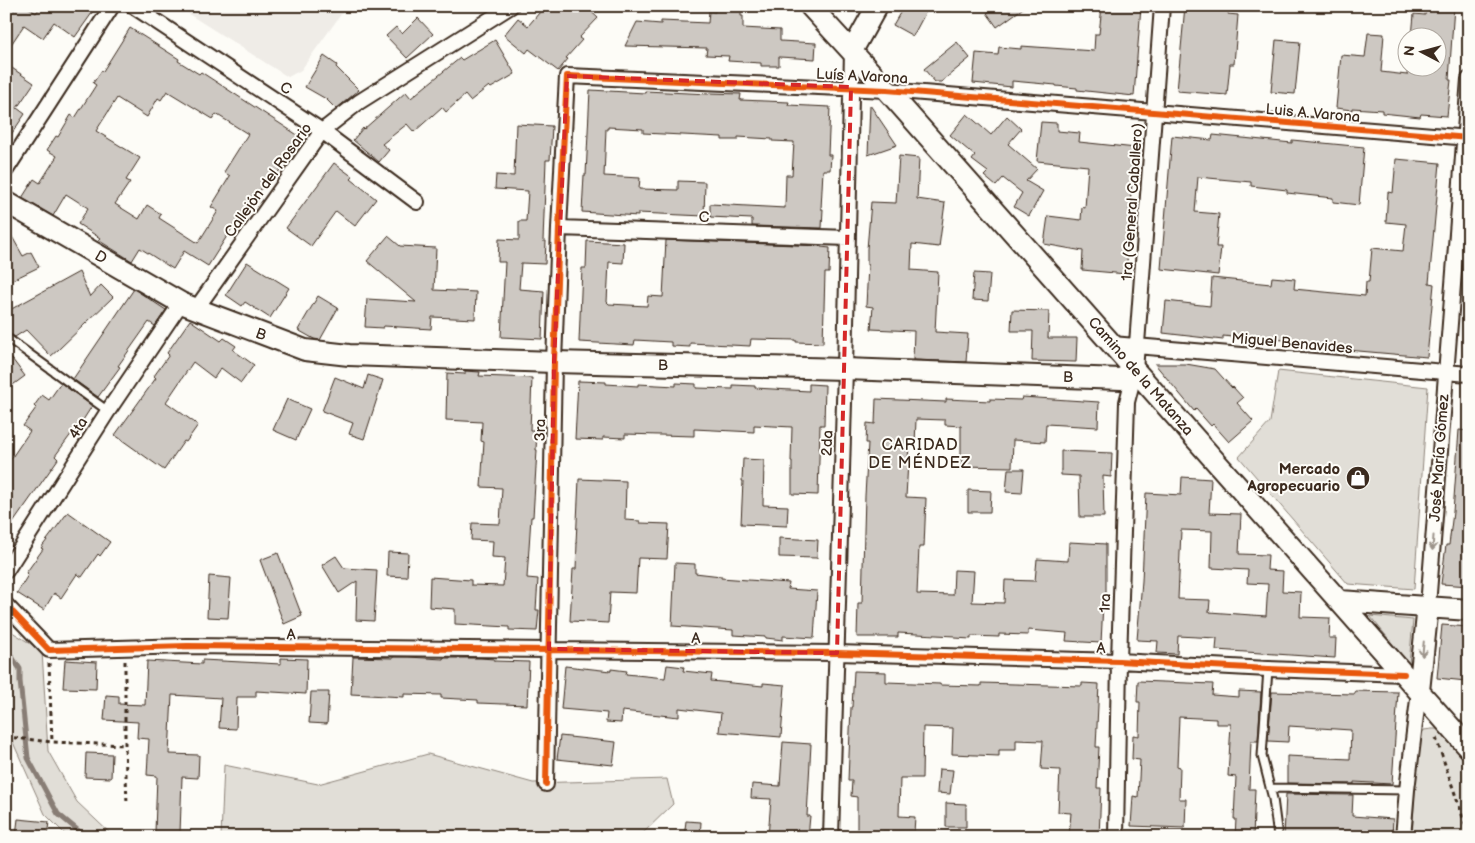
<svg xmlns="http://www.w3.org/2000/svg" width="1475" height="843" font-family="'Balsamiq Sans',sans-serif">
<rect width="100%" height="100%" fill="#fdfcf7"/>
<filter id="ink" filterUnits="userSpaceOnUse"><feTurbulence type="fractalNoise" baseFrequency=".02" numOctaves="2"/><feDisplacementMap in="SourceGraphic" scale="10" xChannelSelector="R" yChannelSelector="G"/><feConvolveMatrix kernelMatrix="1 2 1 2 8 2 1 2 1" color-interpolation-filters="sRGB"/></filter>
<g filter="url(#ink)">
<path fill="#efece7" d="M176,6h171l-46,64 -13,7z"/>
<path fill="#e1ded7" stroke="#8e847a" d="M1278,371l150,16 -14,202 -66,-5 -109,-127 31,-35z
M1370,616l43,4 -4,44z
M6,628l36,23 6,100 29,51 37,35h-46l-23,-23 -38,-85z
M1432,729h12l25,28v80h-57l6,-96 6,-11z
M428,754l105,29 134,-4 6,25 -34,33h-418l3,-72 94,19z"/>
<g fill="none" stroke-linecap="round" stroke-linejoin="round">
<path stroke="#887d74" stroke-width="5" d="M6,648l14,21v12l8,77 30,56 28,23"/>
</g>
<path fill="#cdc8c2" stroke="#3b2a1e" fill-rule="evenodd" d="M16,6h10l10,7 5,-7h56l-22,31 -21,-15 -11,16 -19,-13 -18,27v-31z
M545,6h40l13,12 -19,20 3,2 -16,18 2,1 -10,12 -29,-22 -3,4 -22,-18 14,-17 10,8z
M716,6h25v10h2v12l37,2v11l36,2 -1,16 -36,-2v9h-18v-3l-33,-2 1,-5 -23,-1 1,-7 -82,-2 12,-24 24,2v-3l47,2 1,-12 6,1z
M904,6h25l-16,30 -20,-11z
M997,6h29l-29,21 -10,-14z
M1102,6h39l-7,90 -57,-6v-2l-21,-2v-1l-44,-4v6l-39,-4 3,-30 22,2 1,-8 22,2v-3l73,5 1,-17h4z
M1185,6h44l-1,8 10,1 -4,49h-4l-3,31 -50,-4z
M1426,6h28l-5,74h2l-4,36 -26,-2 -1,3 -38,-4v-3l-30,-2v2l-16,-2 5,-53 24,2 3,-24 16,1 -3,38 26,3 1,-7h30v-30l-26,-1 2,-23 11,1z
M418,18l15,16 -26,24 -21,-22 10,-9 6,7z
M130,28l49,31 -1,2 21,13 2,-2 98,64 -19,31 1,1 -8,13 -5,-3 -10,16 -3,-2 -47,74 -24,-15 -11,18 -33,-21 -8,13 -34,-21 2,-2 -22,-14 10,-16 -22,-14 -13,22 -31,-18 12,-19 6,4 17,-27 -10,-6 9,-14 2,1 13,-22 4,3 21,-33 -3,-2 9,-13 1,1zM167,91l46,28 3,-5 32,20 -24,38 6,4 -19,31 7,4 -20,32 -39,-25 2,-4 -14,-9 -8,14 -24,-15 15,-22 -4,-2 14,-22 -44,-27 21,-33 30,19 11,-19 3,2z
M495,40l20,34 -24,14 -2,-2 -19,15 -5,-6 -19,17 -4,-5 -28,25 -7,-8 -25,20 7,6 -10,12 -26,-22 10,-12 1,1 42,-37 5,6 49,-40 2,2z
M1276,40l24,2 -5,52 -24,-2z
M957,42l13,16 -29,24h-6l-11,-13z
M324,56l13,9 -1,2 23,23 -23,19 -10,-10 -21,-12z
M6,64l28,19 -17,25 8,6 -19,28z
M590,90l55,3v-2l64,3v-1l32,1 -1,6 49,2 -1,3 42,2 -2,48h3l-1,15h-7l-2,39h2l-1,19 -70,-2v-7l-42,-2v-13l75,4 1,-33h6l2,-33 -22,-1v-2l-34,-2v3h-16v-3l-79,-4v-4l-35,-2v2h-2l-2,47 36,2 -1,11 39,1v-9l27,1 -1,34 -66,-3v3l-56,-4 2,-37h2z
M870,105l27,40 -29,10z
M967,114l24,21 16,-19 14,13 -13,15 29,25 -11,12 17,10 -14,25 -15,-9 8,-14 -19,-15 -7,8 -12,-10 4,-4 -16,-12 3,-4 -25,-21z
M1041,122l16,1v8l23,2 -1,9 57,6 -7,64h2l-5,62 -44,-4 1,-19 -39,-7 4,-28 33,4 1,-13 3,1 3,-42 -51,-5z
M516,124l36,2 -2,34h-4l-3,81h3l-1,23 -24,-1 -2,26 25,2 -2,48 -41,-2 4,-75h-7l1,-23 20,1v-19h7l2,-30 -33,-2 1,-14 18,1z
M1213,135l79,8v-3l72,7 -5,58 -26,-3v-4l-46,-5v-3l-36,-4v-4l-53,-5 -3,35 24,2 -3,33h5l-3,28 -57,-6 11,-133 40,4z
M899,156l20,2 -2,41 28,4 -6,44 -27,-3 -1,26 27,2 -3,60 33,2 -2,28 -53,-2 1,-29 -43,-2 2,-22 -7,-1 2,-41h-1v-16l4,-47 25,1z
M1396,159l44,4 -11,120 5,1 -7,73 -91,-8v-2l-18,-2v-1l-52,-6 -23,-2v2l-20,-2v4l-60,-7 3,-32 44,5 2,-28 59,6 1,-7 23,2 -1,10 71,7 1,-14h3l3,-34 31,3 3,-27 -20,-2 2,-30 5,1z
M334,163l19,14 -2,2 25,20 -21,27 -19,-15 -25,35 -25,-18z
M6,226l17,30 8,-4 8,15 -33,16z
M388,236l12,10 36,2 -2,42 42,2 -1,27 -43,-2 -1,12 -47,-3 -1,2 -18,-1 2,-28 49,3 -49,-41z
M666,240l155,6v1l9,1 -1,25h-4l-2,70 -27,-1v-2l-45,-1 -1,7 -60,-3v4l-19,-1v-4l-36,-2 -1,5 -55,-3 3,-74h4l1,-27 37,2 -1,20 -14,-1 -2,40 2,2 38,2 1,-10 15,1z
M247,262l42,26 -19,30 -25,-16 -3,4 -16,-11z
M79,272l11,25 11,-12 12,12 -55,53 -7,6 -25,-26 -11,7 -9,-5v-20z
M974,273l16,1 -2,27 -16,-1z
M134,289l32,21 -11,16 -6,-4 -31,44 2,1 -22,30 -25,-18z
M318,296l20,12 -18,32 -6,-1 -16,-9z
M1012,310l37,1 -1,27h29l-1,24 -44,-1 1,-30h-22z
M190,320l31,21 3,-3 12,8 -3,4 21,15 -13,18 -20,-15 -7,10 -21,-16 -27,40 32,23 -12,17 -2,-1 -20,29 -49,-35 41,-57 -2,-2 15,-21 -2,-2z
M6,351l19,25 -19,14z
M1155,364h31l29,5 17,19 1,-1 10,11 -6,5 16,18 -24,21 -16,-18 -2,2 -15,-17 -2,2z
M465,371l15,1 -1,4 53,2 -2,52h7l-1,20h1l-4,67h-2l-4,61 11,1 -2,31h3l-2,21 -28,-1v-3l-54,-3v-15l-26,-2 1,-30 41,3v5l32,1 2,-28 -13,-1 1,-16 -22,-1 1,-17 28,1 2,-36 -21,-1 3,-45 -3,-1 1,-19 -36,-2 1,-47 18,1z
M368,375l15,5 -19,59 -15,-5 4,-11 -31,-12 13,-34 29,12z
M578,381l28,1v2l32,2v-2l38,2v-3l20,1v4l37,1v-4l22,1v2l54,3v-7l16,1 -1,40h-4l-2,70 -26,-1v-33h-1l1,-34 -38,-2v7l-60,-3v7l-69,-2v4l-22,-1v3l-28,-1z
M61,383l31,23 -18,28 -2,-1 -17,23 3,3 -52,74v-67l24,-35 -7,-5 13,-18 -2,-2 8,-11 7,5z
M1022,397l77,5 -1,25 -52,-3 -1,18 -32,-2 -1,27 -51,-1v-40l-16,-1v-5l-29,-1 -1,26 -6,-1 -3,53 20,1 -2,49h-5l-2,47 36,1 1,-25 20,1 -2,31 32,1 1,-23 30,1 2,-22 31,2 1,-19 37,2v59h-3l-2,40 -35,-2 1,-8 -39,-3v5l-29,-1v3l-28,-1v3l-16,-1v-2l-57,-3v4h-41l1,-34h4l3,-107 3,-53h-2l1,-20 8,1 1,-25 70,3v-3l44,2v-2l31,1z
M287,399l23,10 -14,31 -23,-10z
M1459,430l10,1v155l-28,-2 5,-39h3l4,-33z
M1061,451l51,2 -1,24 -8,-1 1,41h-24l-1,-41 -18,-1z
M743,459l21,1 -1,45 25,1 -1,20 -46,-2 2,-43h-1z
M1008,469h16l-2,24 -16,-1z
M1182,477l29,2 -2,34 32,1 -2,40 29,1 -1,15 16,1 -1,20 19,1 -1,25 30,1 -1,20h7l-1,20 -119,-8 1,-12 -39,-2 -1,18 -20,-1 1,-12 -21,-1 5,-59 4,-88 35,2zM1181,530l31,1 -1,37 37,2 -1,13 21,1 -2,32 -57,-4 1,-12 -32,-1z
M579,479l47,2 -1,39 15,1v2l29,1 -2,35 -29,-1 -2,35 -26,-1 -2,31 -38,-2 3,-52h3l1,-26h-1z
M968,490l23,1 -1,21h-22z
M68,512l42,30 -10,14 -2,-2 -16,23 -5,-3 -16,24 -7,-5 -10,17 -27,-17 11,-18 -2,-2 17,-24 -2,-1z
M779,538l39,2 -1,18 -38,-1z
M388,552l20,1 -1,24 -20,-1z
M278,553l24,63 -18,8 -24,-64z
M336,556l8,12 33,2 -3,51 -18,-1 1,-39 -18,12 -17,-28z
M675,563l20,1v9l26,3v2l68,5 -1,6 29,2 -3,47 -31,-2v4l-17,-2v-1l-33,-2v-5l-61,-4z
M209,576l22,2 -3,40 -21,-1z
M1442,625l27,2v29l-3,25 -29,-3z
M353,657l40,1v-1h15l35,2v-1h37l14,1v2l35,1 -2,43 -49,-2v-3l-37,-2v-3l-37,-1v3l-53,-3z
M281,658l26,1 -1,35 -50,-3v6h-19l-1,32 -17,-1 2,-30 -49,-3 -3,59 30,1 -1,23 -16,-1 -2,56 -25,-1 2,-56 -10,-1 2,-36 -12,-1 1,-16 -34,-2 2,-25 13,1v8l26,1 2,-44 55,3v-4l79,4z
M65,660l32,2 -1,27 -33,-1z
M667,665l17,2 -1,4 29,3 -1,7 52,5v-3l22,2 -4,52 -62,-5 2,-19 -42,-5v9l-57,-6 -1,12 -15,-1 1,-9 -46,-4 4,-43 46,5v-2l16,2 -1,3 39,4z
M854,671l32,1v10l54,2v1l41,1v-3l101,3v-3l17,1 -3,63h3l-2,41h4l-2,49 -30,-1 2,-23 -13,-1 2,-42 -19,-1 2,-28 -27,-1v10h-17v6l-47,-2 1,-26 -30,-1 -1,51h-22l-1,38 16,1 -1,15 -31,-1v6h-26v-40l-6,-1 1,-15h-4l3,-74h1z
M1138,681l75,3 -1,11 27,2v-6l22,1 -3,49h-7l-2,48h6l-2,48h-18l1,-18h-2l2,-42 -8,-1 3,-52h-15v-5l-37,-2 -2,49 3,1 -1,32h7l-1,29 -54,-2 2,-30 5,1 2,-37 -8,-1 1,-24 6,1 1,-34h-3z
M1355,691l43,1 -6,92 -38,-2v2l-67,-1v-27l63,3 1,-29 -62,-4 -1,16 -20,-1 4,-49 83,2z
M311,692h18l-2,32 -18,-1z
M560,736l56,6 -3,23 -56,-6z
M783,742l28,2 -4,72h3l-2,21h-40l3,-38 -20,-1 1,-14 28,2z
M86,753l26,1 -1,24 -26,-1z
M939,769l14,1 -3,24 -13,-1z
M1286,794l67,1 -1,21 41,3 -1,18h-108z
M946,803l20,1v23h-20z
M18,819l31,3 -2,15 -31,-2z
M686,821l15,1 -1,15h-16z"/>
<g fill="none" stroke-linecap="round" stroke-linejoin="round">
<g stroke="#3b2a1e" stroke-width="11">
<path id="lane" d="M6,337l102,74
M1268,669l-6,87 11,43 5,38
M1270,788l137,2"/>
</g>
<g stroke="#3b2a1e" stroke-width="18">
<path id="street" d="M133,6l189,125 95,71
M6,170l106,-164
M559,228l289,10
M196,309l126,-178 37,-29 152,-96
M1112,344l357,30
M6,571l102,-160 73,-108
M6,605l43,45 138,-4 650,7 282,8 149,8 136,5
M1428,606l41,-527
M546,784l8,-422 5,-134 8,-152 320,14 582,48
M831,837l14,-468 7,-318
M1116,837l3,-176 8,-259 8,-31 27,-365
M1403,837l4,-47 12,-99"/>
</g>
<g stroke="#3b2a1e" stroke-width="24">
<path id="secondary" d="M810,6l77,84 582,658
M852,51l25,-45
M6,202l175,101 124,47 44,5 205,7 291,7 276,10 14,-8
M1340,601l129,9
M1419,691l9,-85"/>
</g>
<path stroke="#3b2a1e" stroke-width="3" stroke-dasharray="4 4" stroke-linecap="butt" d="M125,661v84l2,60
M49,663l3,79
M6,737l46,5 73,3
M1436,738l33,97"/>
<use href="#lane" stroke="#fdfcf7" stroke-width="7"/>
<use href="#street" stroke="#fdfcf7" stroke-width="14"/>
<use href="#secondary" stroke="#fdfcf7" stroke-width="20"/>
<g stroke="#fdfcf7" stroke-width="9">
<path id="cycleway" d="M6,605l43,45 138,-4 650,7 282,8 149,8 136,5
M546,784l8,-422 5,-134 8,-152 320,14 582,48"/>
</g>
<use href="#cycleway" stroke="#e8590c" stroke-width="6"/>
</g>
<defs><path id="oneway-shaft" d="M-6 0H5M1.5-3L5.5 0L1.5 3" fill="none" stroke-width="1.6" stroke-linecap="round" stroke-linejoin="round" transform="scale(1.25)"/></defs>
<g stroke="#9c938a">
<use href="#oneway-shaft" transform="translate(1433 543) rotate(94)"/>
<use href="#oneway-shaft" transform="translate(1423 649) rotate(96)"/>
</g>
</g>
<path fill="none" stroke="#d62828" stroke-width="4" stroke-dasharray="10 6" stroke-linejoin="round" d="M567,76l284,11 -14,566 -288,-4 5,-287z"/>
<defs>
<g id="shop-disc" transform="scale(1.25)"><circle r="9.5" fill="#3b2a1e" stroke="#fdfcf7"/><path d="M-5-2.5h2.3a2.7 3.5 0 0 1 5.4 0H5L5.5 6h-11ZM-1.5-2.5h3a1.5 2.3 0 0 0-3 0Z" fill="#fff"/></g>
</defs>
<g fill-rule="evenodd">
<use href="#shop-disc" x="1358" y="478"/>
</g>
<g text-anchor="middle" stroke-width="4" stroke-linejoin="round" paint-order="stroke">
<g font-size="15" fill="#3b2a1e" stroke="#fdfcf7">
<text transform="translate(862 76) rotate(3)" y="5">Luís A Varona</text>
<text transform="translate(286 88) rotate(33)" y="5">C</text>
<text transform="translate(1313 113) rotate(5)" y="5">Luis A. Varona</text>
<text transform="translate(268 180) rotate(-54)" y="5">Callejón del Rosario</text>
<text transform="translate(1132 202) rotate(-86)" y="5">1ra (General Caballero)</text>
<text transform="translate(704 217) rotate(2)" y="5">C</text>
<text transform="translate(101 257) rotate(30)" y="5">D</text>
<text transform="translate(261 334) rotate(20)" y="5">B</text>
<text transform="translate(1292 343) rotate(5)" y="5">Miguel Benavides</text>
<text transform="translate(663 365) rotate(1)" y="5">B</text>
<text transform="translate(1141 376) rotate(49)" y="5">Camino de la Matanza</text>
<text transform="translate(1068 377) rotate(2)" y="5">B</text>
<text transform="translate(78 428) rotate(-58)" y="5">4ta</text>
<text transform="translate(540 430) rotate(-89)" y="5">3ra</text>
<text transform="translate(827 443) rotate(-88)" y="5">2da</text>
<text transform="translate(1439 458) rotate(-86)" y="5">José María Gómez</text>
<text transform="translate(1105 603) rotate(-88)" y="5">1ra</text>
<text x="291" y="639">A</text>
<text transform="translate(696 638) rotate(1)" y="5">A</text>
<text transform="translate(1101 648) rotate(2)" y="5">A</text>
</g>
<g font-size="15" font-weight="bold" fill="#3b2a1e" stroke="#fdfcf7" text-anchor="end">
<text x="1340" y="474">Mercado<tspan x="1340" dy="17">Agropecuario</tspan></text>
</g>
<g font-size="16" letter-spacing="1" fill="#3b2a1e" stroke="#fdfcf7">
<text x="920" y="450">CARIDAD<tspan x="920" dy="18">DE MÉNDEZ</tspan></text>
</g>
</g>
<rect width="1475" height="843" fill="none" stroke="#fdfcf7" stroke-width="25"/>
<rect x="12" y="12" width="1450" height="818" fill="none" stroke="#3b2a1e" stroke-width="2" filter="url(#ink)"/>
<g transform="translate(1422 52) rotate(276)"><circle r="24" fill="#fdfcf7" stroke="#afa8a0"/>
<path d="M0-4L9 19L0 12L-9 19Z" fill="#3b2a1e"/>
<text y="-8" font-size="14" font-weight="bold" text-anchor="middle" fill="#3b2a1e">N</text>
</g>
</svg>
